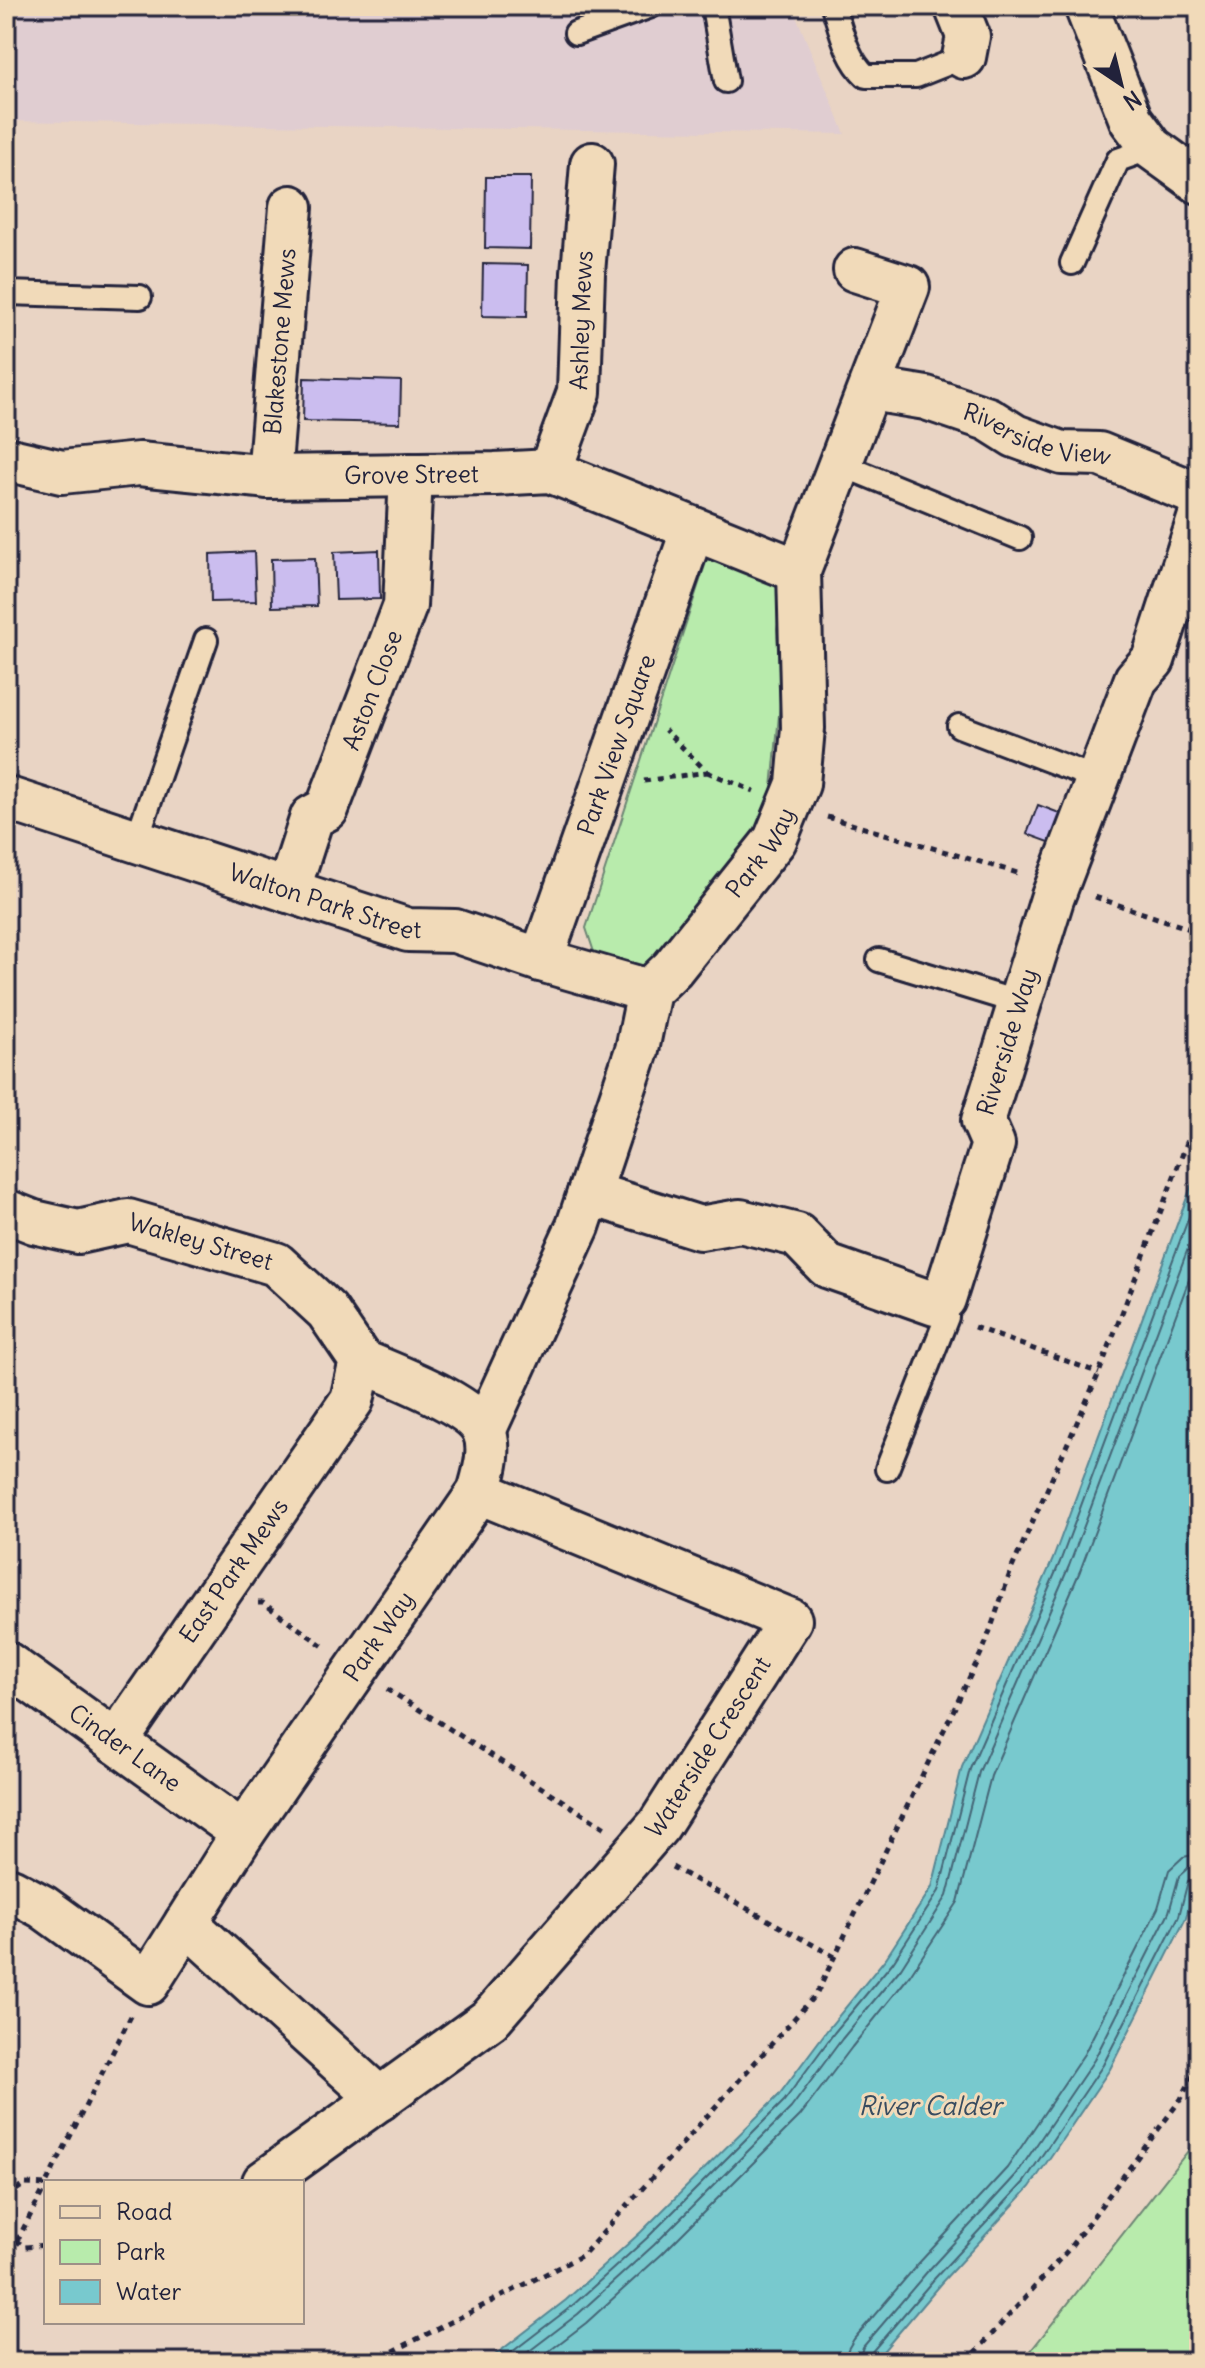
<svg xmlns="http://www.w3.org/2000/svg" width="1205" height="2368" font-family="Delius,sans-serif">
<rect width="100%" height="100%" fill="#e9d4c4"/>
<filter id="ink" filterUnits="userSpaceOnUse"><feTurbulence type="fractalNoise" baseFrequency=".0125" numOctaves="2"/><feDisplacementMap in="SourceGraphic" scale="16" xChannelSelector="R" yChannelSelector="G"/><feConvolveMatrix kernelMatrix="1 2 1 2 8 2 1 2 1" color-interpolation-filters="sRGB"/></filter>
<g filter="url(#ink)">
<path fill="#e0cdd1" d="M6,6h786l53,128 -839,-13z"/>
<path fill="#b8ebac" stroke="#6d8674" stroke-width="2" d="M707,559l64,18 10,8 1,21 -5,23 4,65 -11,115 -43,62 -83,103 -50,-22 -8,-24z
M1199,2137v225h-177z"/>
<path fill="#78c9ce" stroke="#568693" stroke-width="2" d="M1199,1165v705l-13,48 -76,151 -80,118 -89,96 -67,79h-388l80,-62 75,-68 137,-136 50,-67 58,-71 46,-71 30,-120 91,-208z"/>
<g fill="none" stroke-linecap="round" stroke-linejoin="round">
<path stroke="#446576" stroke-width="2" d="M499,2362l73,-56 75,-68 137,-137 50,-68 59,-71 46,-71 31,-122 90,-207 139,-372
M515,2362l63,-48 76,-69 137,-137 51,-69 59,-71 46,-72 32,-124 90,-206 130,-347
M535,2362l51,-39 76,-69 138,-138 52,-69 58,-72 48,-73 33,-126 89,-205 119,-318
M846,2362l2,-13 6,-10 64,-75 89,-96 77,-114 74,-146 11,-38 14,-13 16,-3
M858,2362l5,-15 64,-75 89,-97 78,-115 75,-148 10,-36 9,-8 11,-2
M869,2362l1,-8 65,-76 89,-96 79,-117 76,-149 9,-35 11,-5"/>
</g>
<path fill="#cbbdef" stroke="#22223b" stroke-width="2" d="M486,177h45l-1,72 -45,-1z
M483,264l45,1 -1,52 -45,-1z
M304,378l97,3 -1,42 -97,-2z
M379,550l1,49 -44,1 -2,-48z
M254,552l2,49 -45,1 -1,-48z
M315,558l2,48 -45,1 -1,-48z
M1038,805l40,15 -10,29 -41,-15z"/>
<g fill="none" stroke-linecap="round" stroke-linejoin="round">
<g stroke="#22223b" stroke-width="28">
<path id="service" d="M713,6l13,75
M833,6c8,24 14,53 33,70h50l48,-19
M576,33l75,-27
M1072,263l46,-103 34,-12
M6,293l134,4
M842,465l178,73
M959,726l139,53
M136,841l70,-201
M879,960l141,43
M887,1469l60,-152 -3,-18"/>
</g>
<g stroke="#22223b" stroke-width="48">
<g id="minor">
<path d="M956,6l12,30 -4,21"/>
<path d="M1086,6l45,114 21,28 47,34"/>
<path id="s1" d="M871,389l55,9 62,21 27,17 47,17 37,1 100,41"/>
<path id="s2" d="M6,459l56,13 77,-8 130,13 226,-3 55,-3 249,100"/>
<path id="s3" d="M550,471l29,-79 4,-119 9,-109"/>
<path id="s4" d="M269,477l22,-270"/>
<path id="s5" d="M6,798l402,132 47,1 86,29 108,31"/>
<path id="s6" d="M288,891l24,-74 15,-8 78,-203 6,-131"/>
<path id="s7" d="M541,960l152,-431"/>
<path id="s8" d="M589,1193l111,35 40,-7 57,14 30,31 108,38 9,-5 49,-155 -10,-23 69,-222 84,-220 17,-19 46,-141"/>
<path id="s9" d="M6,1211l28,11 44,10 50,-11 148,43 51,47 34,50 -9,39 -236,342"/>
<path id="s10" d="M484,1431l94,-205 59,-176 12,-59 23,-22 103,-129 23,-56 5,-56 -4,-157 109,-284 -53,-17"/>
<path id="s11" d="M6,1663l237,170"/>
<path id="s12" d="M6,1893l5,-3 32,17 105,76 95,-150 236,-341c5,-18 13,-42 5,-61 -13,-28 -94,-57 -123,-70"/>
<path d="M186,1923l194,176"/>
<path id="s13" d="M264,2182l226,-163 169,-194 131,-205 -311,-128"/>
</g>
</g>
<path stroke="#22223b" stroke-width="5" stroke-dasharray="6 6" stroke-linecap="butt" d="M707,772l47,19
M644,781l63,-9 -42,-42
M827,817l194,57
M1095,897l104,35
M974,1327l125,46
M258,1603h5l63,45
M387,1689l218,139
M672,1867l163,90
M47,2182l84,-166
M6,2197l19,-13 21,1
M6,2233l19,14 21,-2
M6,2262l40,-77
M372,2362l211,-107 234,-262 168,-348 26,-75 88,-197 100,-262
M967,2362l101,-112 113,-151 18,-35"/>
<use href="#service" stroke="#f1dab9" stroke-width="22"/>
<use href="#minor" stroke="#f1dab9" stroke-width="42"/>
</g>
</g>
<g text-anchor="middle" stroke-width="6" stroke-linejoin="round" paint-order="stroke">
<g font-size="24" fill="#22223b" stroke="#f1dab9">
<text dy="8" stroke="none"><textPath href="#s3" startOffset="156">Ashley Mews</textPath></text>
<text dy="8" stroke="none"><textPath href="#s4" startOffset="136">Blakestone Mews</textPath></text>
<text dy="8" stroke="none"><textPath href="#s1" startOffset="174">Riverside View</textPath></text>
<text dy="8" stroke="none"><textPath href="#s2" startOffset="408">Grove Street</textPath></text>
<text dy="8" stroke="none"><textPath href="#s6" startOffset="222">Aston Close</textPath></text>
<text dy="8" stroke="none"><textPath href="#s7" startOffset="228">Park View Square</textPath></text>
<text dy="8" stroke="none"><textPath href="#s10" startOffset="650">Park Way</textPath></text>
<text dy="8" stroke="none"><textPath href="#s5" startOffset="336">Walton Park Street</textPath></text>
<text dy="8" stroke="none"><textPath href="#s8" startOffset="654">Riverside Way</textPath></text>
<text dy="8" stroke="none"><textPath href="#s9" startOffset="202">Wakley Street</textPath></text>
<text transform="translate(234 1571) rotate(-55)" y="8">East Park Mews</text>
<text dy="8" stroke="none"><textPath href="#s12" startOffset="588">Park Way</textPath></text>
<text dy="8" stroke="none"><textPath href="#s13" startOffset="628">Waterside Crescent</textPath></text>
<text dy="8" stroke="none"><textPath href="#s11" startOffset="146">Cinder Lane</textPath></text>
</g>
<g font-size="26" font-style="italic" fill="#384c60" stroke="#f1dab9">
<text x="930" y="2115">River Calder</text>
</g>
</g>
<rect width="1205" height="2368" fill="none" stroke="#f1dab9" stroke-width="32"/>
<rect x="16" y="16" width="1173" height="2336" fill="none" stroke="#22223b" stroke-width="3" filter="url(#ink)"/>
<rect x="44" y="2180" width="260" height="144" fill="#f1dab9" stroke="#9e9087" stroke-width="2"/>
<rect x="60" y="2206" width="40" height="12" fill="#f1dab9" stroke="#9e9087" stroke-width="2"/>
<text x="116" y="2220" font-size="24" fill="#22223b">Road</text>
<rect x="60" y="2240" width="40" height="24" fill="#b8ebac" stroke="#9e9087" stroke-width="2"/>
<text x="116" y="2260" font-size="24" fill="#22223b">Park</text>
<rect x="60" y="2280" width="40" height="24" fill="#78c9ce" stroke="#9e9087" stroke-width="2"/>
<text x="116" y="2300" font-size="24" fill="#22223b">Water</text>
<g transform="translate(1121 84) rotate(145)" stroke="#f1dab9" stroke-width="6" paint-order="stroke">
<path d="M0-6L14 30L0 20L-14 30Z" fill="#22223b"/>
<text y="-12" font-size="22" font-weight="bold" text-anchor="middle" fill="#22223b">N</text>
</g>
</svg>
